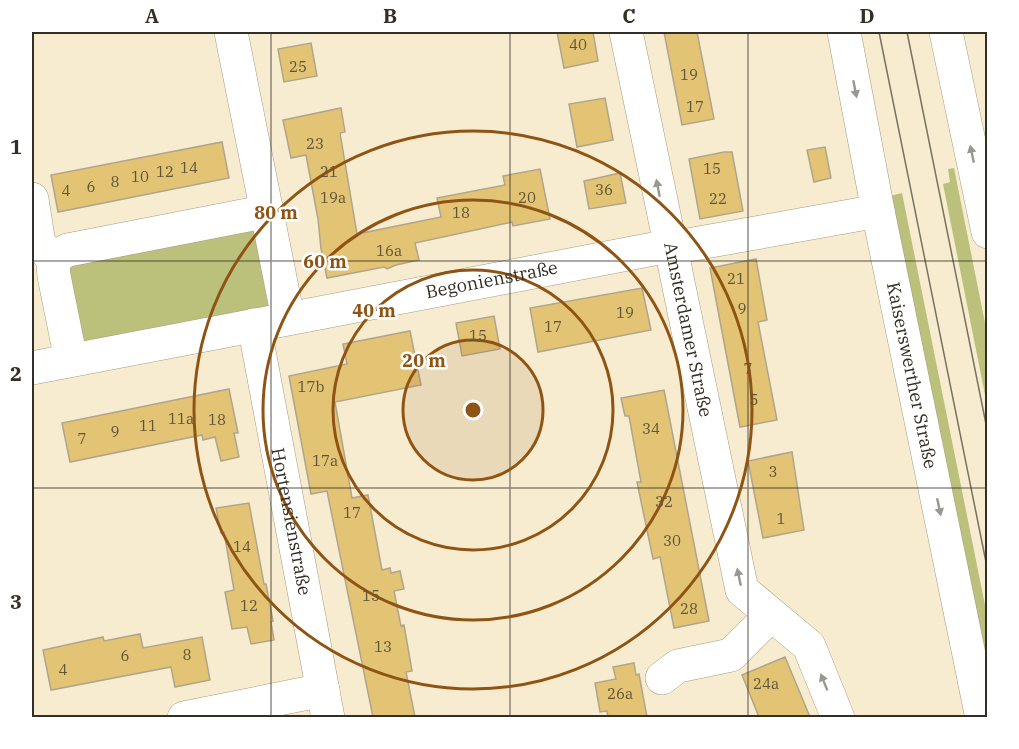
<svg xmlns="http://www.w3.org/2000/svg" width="1019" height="749" font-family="'IBM Plex Serif',serif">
<rect width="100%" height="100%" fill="#f7ecd0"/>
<path fill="#bbc07b" d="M954,168l33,165v72l-44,-221 7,-2 -2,-13z
M902,193l85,422v63l-97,-482z
M253,227l16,82 -188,36 -16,-83z"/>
<path fill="#e3c475" stroke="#b0a58c" stroke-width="1.5" d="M557,32h36l5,29 -34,7z
M664,32h33l17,87 -32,6z
M311,43l6,33 -33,6 -6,-33z
M605,98l8,42 -36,7 -8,-43z
M341,108l4,24 -5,1 17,101 84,-17 -4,-19 68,-13 -2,-9 37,-7 10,50 -37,7 -1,-4 -97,21 4,17 -23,5 -9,4 -3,-2 -57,11 -6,-29 -3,-30 -12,-64 -15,3 -8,-38z
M222,142l7,36 -171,34 -7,-37z
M825,147l6,31 -17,4 -7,-32z
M724,152h8l11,59 -43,8 -11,-60z
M620,173l6,30 -37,6 -5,-28z
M756,259l11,61 -9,2 19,98 -37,7 -30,-159z
M642,288l9,42 -113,22 -8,-44z
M494,316l6,33 -38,7 -6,-33z
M410,331l11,54 -86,17 17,96 16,-3 14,75 8,-2 1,5 9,-2 4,18 -10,2 7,35 3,-1 8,46 -6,1 9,45h-42l-46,-226 -16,3 -22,-118 58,-12 -4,-20z
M229,389l9,44h-4l5,24 -18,4 -6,-24 -12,3 -1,-5 -132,27 -8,-39z
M664,390l45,231 -35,7 -14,-71 -7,2 -16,-77h4l-12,-66h-4l-4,-18z
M792,452l12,78 -41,8 -15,-77z
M249,503l15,81h2l7,37 -2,1 3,18 -23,4 -4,-17 -15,2 -7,-37 9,-2 -10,-58 -3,1 -5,-25z
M140,634l3,14 59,-11 8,43 -35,7 -4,-20 -120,23 -8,-40 60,-13 1,4z
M785,657l25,60h-51l-17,-42z
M634,663l2,12 3,-1 8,43h-39l-1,-6 -7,1 -5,-29 21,-4 -3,-12z"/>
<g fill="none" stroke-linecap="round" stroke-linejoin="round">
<g stroke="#a69c82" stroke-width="34">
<g id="minor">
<path d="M231,32l57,286"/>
<path id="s1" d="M626,32l116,558 67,56 29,72"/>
<path id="s2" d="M844,32l34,179 104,507"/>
<path d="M946,32l42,200"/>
<path d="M32,199l7,45 16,16"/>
<path id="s3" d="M254,325l74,393"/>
<path d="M71,360l-17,-84 -1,-10 5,-11 10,-5 200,-39"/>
<path id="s4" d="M32,368l637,-122 19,-1 190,-34"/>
<path d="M662,678l16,-12 53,-11 40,-40"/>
<path d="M184,718l139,-28"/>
</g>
</g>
<use href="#minor" stroke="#fff" stroke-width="33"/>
<path stroke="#787261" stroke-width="1.5" d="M879,32l109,540
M907,32l81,402"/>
</g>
<defs><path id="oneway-solid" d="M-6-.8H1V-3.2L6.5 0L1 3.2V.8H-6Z" transform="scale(1.5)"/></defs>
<g fill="#999792">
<use href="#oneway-solid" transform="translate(855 89) rotate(79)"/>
<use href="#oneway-solid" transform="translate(972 154) rotate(-102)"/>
<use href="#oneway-solid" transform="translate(658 188) rotate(-101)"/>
<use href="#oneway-solid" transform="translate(939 507) rotate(78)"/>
<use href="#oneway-solid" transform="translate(739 577) rotate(-102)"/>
<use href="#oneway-solid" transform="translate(824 682) rotate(-112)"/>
</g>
<path fill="none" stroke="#332f25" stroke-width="1.5" stroke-opacity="0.55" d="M271,32v686M510,32v686M748,32v686M32,261h956M32,488h956"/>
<circle cx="473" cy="410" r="70" fill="#8f5413" fill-opacity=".12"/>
<g fill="none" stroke="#8f5413" stroke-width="3">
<circle cx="473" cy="410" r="70"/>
<circle cx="473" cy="410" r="140"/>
<circle cx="473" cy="410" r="210"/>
<circle cx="473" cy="410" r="279"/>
</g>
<g text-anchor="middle" stroke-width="5" stroke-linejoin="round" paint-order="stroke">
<g font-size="15" fill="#5f5439">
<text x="578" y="50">40</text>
<text x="298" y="72">25</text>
<text x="689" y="80">19</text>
<text x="695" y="112">17</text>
<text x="315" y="149">23</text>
<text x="189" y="173">14</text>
<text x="712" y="174">15</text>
<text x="165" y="177">12</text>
<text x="329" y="177">21</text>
<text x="140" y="182">10</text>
<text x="115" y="187">8</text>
<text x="91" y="192">6</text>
<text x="604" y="195">36</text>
<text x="66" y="196">4</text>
<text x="333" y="203">19a</text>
<text x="527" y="203">20</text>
<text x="718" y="204">22</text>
<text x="461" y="218">18</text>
<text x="389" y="256">16a</text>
<text x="736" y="284">21</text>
<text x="742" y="314">9</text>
<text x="625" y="318">19</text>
<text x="553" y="332">17</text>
<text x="478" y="341">15</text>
<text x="748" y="374">7</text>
<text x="311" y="392">17b</text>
<text x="754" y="405">5</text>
<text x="181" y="424">11a</text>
<text x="217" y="425">18</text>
<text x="148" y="431">11</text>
<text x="651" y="434">34</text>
<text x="115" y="437">9</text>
<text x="82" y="444">7</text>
<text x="325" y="466">17a</text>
<text x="773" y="477">3</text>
<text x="664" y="507">32</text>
<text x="352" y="518">17</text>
<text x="781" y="524">1</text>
<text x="672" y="546">30</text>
<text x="242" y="552">14</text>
<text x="371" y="601">15</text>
<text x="249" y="611">12</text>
<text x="689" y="614">28</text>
<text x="383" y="652">13</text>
<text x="187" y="660">8</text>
<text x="125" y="661">6</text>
<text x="63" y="675">4</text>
<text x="766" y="689">24a</text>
<text x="620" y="699">26a</text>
</g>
<g font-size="18" fill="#332f25" stroke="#fff">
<text dy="6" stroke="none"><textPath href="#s4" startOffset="468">Begonienstraße</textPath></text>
<text dy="6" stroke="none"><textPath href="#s1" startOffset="304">Amsterdamer Straße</textPath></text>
<text dy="6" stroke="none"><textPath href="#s2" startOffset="350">Kaiserswerther Straße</textPath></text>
<text dy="6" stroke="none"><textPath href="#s3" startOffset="200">Hortensienstraße</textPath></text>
</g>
</g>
<circle cx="473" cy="410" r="9" fill="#8f5413" stroke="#fff" stroke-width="3"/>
<g font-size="18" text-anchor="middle" font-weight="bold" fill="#8f5413" stroke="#fff" stroke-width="5" stroke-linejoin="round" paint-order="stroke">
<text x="276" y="219">80 m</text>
<text x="325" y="268">60 m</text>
<text x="374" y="317">40 m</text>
<text x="424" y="367">20 m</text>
</g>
<rect width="1019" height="749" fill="none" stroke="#ffffff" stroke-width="66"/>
<rect x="33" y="33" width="953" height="683" fill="none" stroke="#332f25" stroke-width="2"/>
<g font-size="20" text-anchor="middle" font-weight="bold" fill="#332f25">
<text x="152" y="23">A</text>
<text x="390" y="23">B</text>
<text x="629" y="23">C</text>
<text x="867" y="23">D</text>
<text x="16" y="154">1</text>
<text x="16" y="381">2</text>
<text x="16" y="609">3</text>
</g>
</svg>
